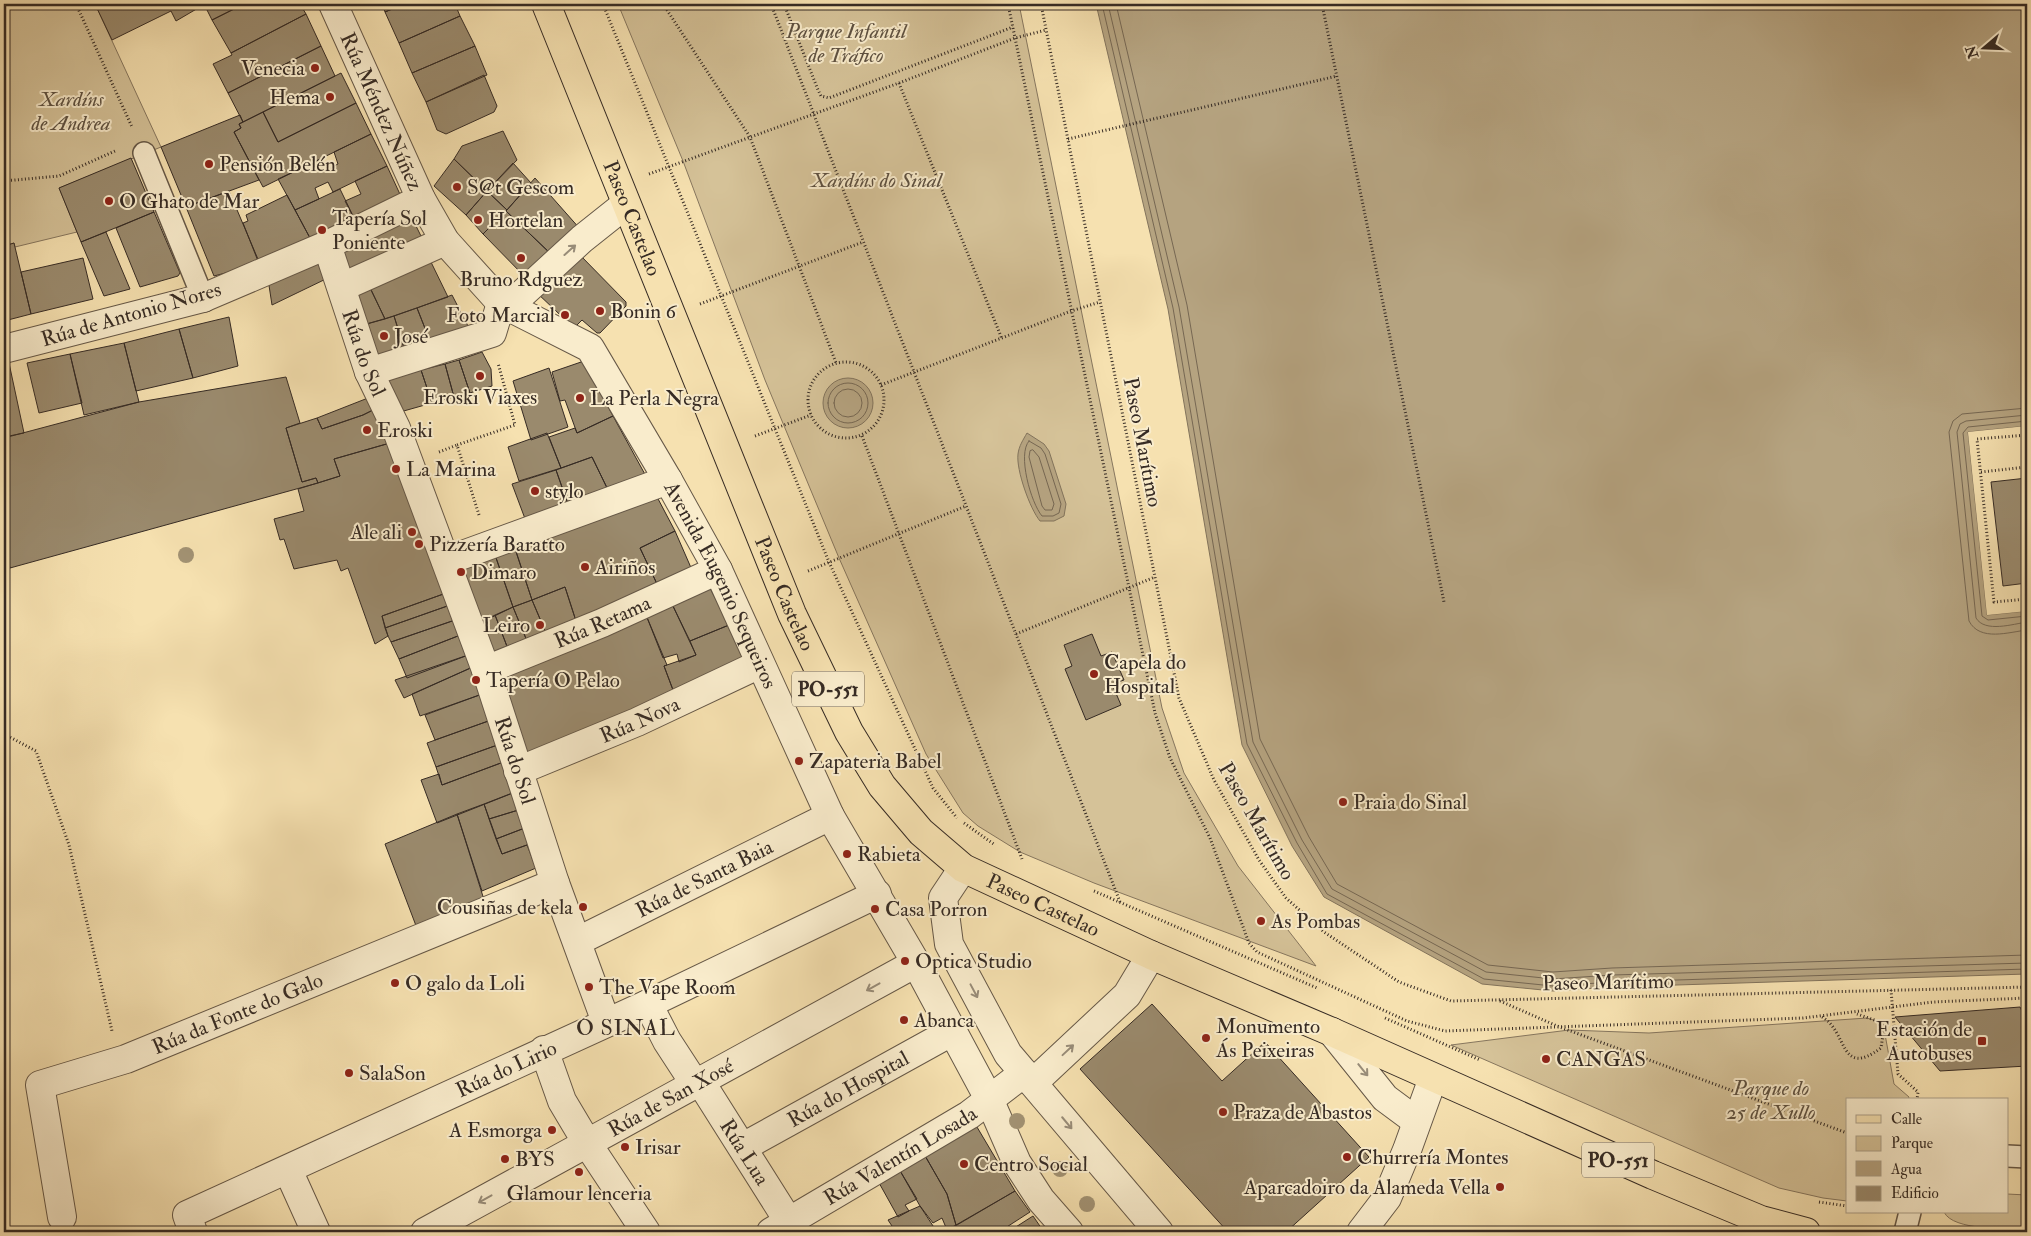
<svg xmlns="http://www.w3.org/2000/svg" width="2031" height="1236" font-family="'IM FELL Double Pica',serif">
<rect width="100%" height="100%" fill="#f6e1b0"/>
<filter id="stains"><feTurbulence type="fractalNoise" baseFrequency=".004" numOctaves="4"/><feColorMatrix values="0 0 0 0 .2 0 0 0 0 .09 0 0 0 0 .02 0 0 0 .5 -.17"/></filter>
<radialGradient id="worn" r=".72"><stop offset=".6" stop-color="#630" stop-opacity="0"/><stop offset="1" stop-color="#630" stop-opacity=".3"/></radialGradient>
<path fill="#d5c298" stroke="#86765e" d="M4,4h91l66,143 -102,41 18,44 -62,15 -1,-4 -10,3z
M618,4h401l143,704 22,65 54,93 78,100 -222,-83 -74,-31 -42,-26 -15,-13 -37,-59 -87,-196 -74,-178 -82,-219z
M1867,1018l16,5 11,61 15,13 -1,3h-61v101l-24,-3 -44,-10 -328,-143 118,-15 80,3z
M2007,1194l20,1v35c-20,-2 -74,1 -83,-18h63z"/>
<path fill="#b5a380" stroke="#82735b" d="M1096,4h931v422l-59,6 19,183 40,-4v363l-414,13 -60,4 -71,-7 -158,-87 -32,-51 -50,-101 -74,-436z
M823 403a25 25 0 1 1 50 0a25 25 0 1 1-50 0Z
M1027,433l17,11 5,7 17,53 -2,12 -10,5h-14c-10,-12 -24,-51 -22,-67 1,-8 5,-14 9,-21z"/>
<path fill="#f6e1b0" d="M2027,426v3l-57,5 19,178 38,-3v2l-40,4 -19,-183z"/>
<g fill="none" stroke-linecap="round" stroke-linejoin="round">
<path stroke="#766752" stroke-width="1" d="M1102,4l71,304 74,436 50,99 30,51 157,85 69,7 60,-4 414,-13
M1108,4l71,303 74,435 49,98 30,49 154,83 67,7 59,-4 415,-12
M1116,4l71,301 73,434 49,98 28,47 151,81 65,7 59,-4 415,-13
M828 403a20 20 0 1 1 40 0a20 20 0 1 1-40 0Z
M834 403a14 14 0 1 1 28 0a14 14 0 1 1-28 0Z
M2027,408l-65,6 -9,7 -4,11 20,189c11,21 40,11 58,9
M2027,415l-61,6 -6,3 -3,8 19,186c9,15 37,6 51,4
M2027,421l-59,6 -5,6 19,183 6,4 39,-4
M1029,441l12,7 4,6 16,50 -2,9 -6,3h-11c-11,-13 -25,-62 -13,-75z
M1033,450l6,7 15,47 -2,6h-7l-3,-4 -13,-49 1,-6z"/>
</g>
<path fill="#9a8a6d" stroke="#362b24" d="M95,4h110l-29,17 -5,-10 -59,29z
M204,4h40l-32,16z
M244,4h56l6,10 -75,39 -19,-33z
M382,4h22l-19,8z
M404,4h51l5,12 -61,27 -14,-31z
M306,14l15,32 -93,47 -15,-29 19,-9 -1,-2z
M460,16l15,30 -63,27 -13,-30z
M321,46l14,30 -92,46 -15,-29z
M475,46l12,29 -61,27 -14,-29z
M341,73l15,30 -78,39 -15,-30z
M484,75l13,31 -3,6 -48,22 -9,-4 -11,-28z
M356,103l15,31 -108,53 -29,-55 7,-4 -2,-4 24,-12 15,30z
M240,115l3,7 -4,2 2,4 -7,4 25,48 -73,27 -25,-60z
M503,131l14,29 -30,31 -33,-32 8,-13z
M371,134l16,32 -54,26 -5,-10 -13,6 4,11 -24,11 -17,-31 43,-20 5,10 12,-5 -4,-12z
M131,158l23,54 -73,30 -22,-54z
M454,159l33,32 -21,24 -32,-29z
M513,163l18,20 -24,27 -20,-19z
M387,166l17,37 -47,21 -12,-23 16,-7 -6,-13z
M535,178l46,52 -28,26 -47,-45z
M340,189l17,35 -47,14 -15,-28z
M229,191l31,73 -46,12 -28,-69z
M487,191l20,19 -24,24 -17,-19z
M287,195l23,43 -52,23 -15,-38 5,-2 -2,-6z
M408,210l15,30 -72,36 -15,-31z
M506,211l47,45 -27,22 -43,-44z
M154,212l26,61 -2,3 -38,11 -24,-59z
M106,232l24,57 -26,7 -23,-54z
M14,243l17,71 -27,7v-75z
M322,252l8,25 -58,28 -4,-26z
M578,253l48,49v4l-26,27h-3l-15,-13 -8,8 -38,-36z
M83,258l10,41 -62,15 -10,-42z
M429,258l19,39 -63,22 -18,-38z
M369,286l16,33 -22,6 -11,-33z
M452,295l17,33 -39,13 -13,-33z
M417,308l13,33 -26,7 -10,-32z
M394,316l10,32 -31,9 -10,-32z
M229,317l9,49 -45,12 -14,-49z
M179,329l14,49 -57,13 -12,-48z
M124,343l15,59 -55,13 -14,-61z
M482,352l9,17 1,17 -22,7 -11,-33z
M70,354l12,49 -43,10 -12,-50z
M459,360l11,33 -16,4 -9,-33z
M584,361l29,55 -36,17 -12,-33 -5,1 -8,-29z
M9,363l15,70 -20,4v-73z
M445,364l9,33 -22,6 -11,-33z
M549,368l19,59 -37,13 -18,-59z
M421,370l11,33 -39,11 -11,-32z
M286,377l14,46 -14,5 16,54 14,-4 2,5 -308,85 -6,-26v-104l135,-36z
M368,398l7,11 -12,6 -41,14 -5,-11z
M375,409l15,34 -56,16 6,17 -22,7 -2,-5 -14,4 -16,-54 31,-10 5,11 41,-14z
M613,416l34,62 -38,14 -17,-35 -31,11 -12,-31 26,-9 2,5z
M547,433l14,35 -42,13 -11,-34z
M390,443l59,149 -67,24 6,20 -13,8 -27,-76 -7,3 -4,-11 -43,9 -10,-30 -4,1 -6,-21 30,-8 -6,-22 42,-13 -6,-17z
M592,457l17,35 -40,15 -13,-37z
M556,470l13,37 -42,17 -15,-40z
M2027,478v105l-24,3 -12,-104z
M656,495l19,36 -35,17 18,38 -82,35 -11,-34 -33,13 -17,-51z
M675,531l17,39 -34,16 -18,-38z
M514,545l18,55 -19,7 -19,-55z
M494,552l19,55 -35,17 -23,-58z
M565,587l11,34 -30,12 -14,-33z
M710,588l19,37 -39,16 -18,-37z
M449,592l4,12 -68,24 -3,-12z
M532,600l14,33 -19,8 -14,-34z
M453,604l5,15 -67,23 -3,-6 -3,-8z
M672,604l24,51 -17,7 -2,-8 -14,4 -17,-43z
M513,607l14,34 -19,8 -13,-34z
M495,615l13,34 -18,6 -12,-31z
M646,615l21,50 -3,1 12,32 -148,58 -30,-77z
M458,619l5,15 -64,25 -8,-17z
M729,625l18,36 -71,37 -12,-32 32,-11 -6,-14z
M463,634l8,20 -64,24 -8,-19z
M1092,634l9,22 11,-4 12,28 -12,4 9,21 -35,15 -21,-51 7,-3 -8,-21z
M471,654l4,12 -71,32 -9,-18z
M475,666l10,27 -65,23 -8,-22z
M485,693l9,26 -59,21 -10,-25z
M494,719l9,24 -67,24 -9,-24z
M503,743l6,17 -67,25 -6,-18z
M506,761l12,30 -81,32 -16,-43 18,-6 3,11z
M520,790l5,18 -36,11 -5,-15z
M484,804l18,50 25,-9 9,23 -54,23 -25,-77z
M525,808l5,18 -34,13 -7,-20z
M457,814l29,92 -68,25 -33,-87z
M530,826l5,16 -33,12 -6,-15z
M1152,1004l70,77 43,-39 104,115 -83,75h-58l-148,-163z
M2020,1007l7,14v45l-87,5 -45,-54z
M974,1122l41,69 -59,34 -9,-31 -23,-40z
M924,1154l23,40 9,31 -9,5 -5,-12 -9,5 -13,-17 -21,-37z
M899,1169l18,30 -12,6 4,6 -11,6 -20,-36z
M1015,1191l15,21 -31,20h-54z
M920,1206l17,26h-41l-8,-12z
M1033,1216l11,16h-36z"/>
<g fill="none" stroke-linecap="round" stroke-linejoin="round">
<g stroke="#665847" stroke-width="24">
<path id="service" d="M144,153l59,145
M2007,1156l20,1
M1905,1232l5,-20"/>
</g>
<g stroke="#665847" stroke-width="30">
<g id="pedestrian">
<path id="s1" d="M327,245l42,127 27,56 90,242 69,213 51,139"/>
<path d="M342,287l103,-46"/>
<path d="M203,298l124,-53 94,-46"/>
<path id="s2" d="M369,372l123,-39 9,-30 89,45 78,132 50,90 112,246 86,147 73,136 28,64 24,37 28,32"/>
<path d="M446,561l222,-81"/>
<path id="s3" d="M486,670l116,-47 116,-53"/>
<path id="s4" d="M518,771l119,-49 123,-58"/>
<path id="s5" d="M578,941l252,-125"/>
<path d="M648,1004l19,37 28,43"/>
<path d="M544,1050l18,51 25,42 59,89"/>
<path id="s6" d="M700,1081l89,141"/>
<path id="s7" d="M743,1147l210,-116"/>
<path d="M288,1170l28,62"/>
<path id="s8" d="M62,1217l-22,-132 86,-26 429,-176"/>
<path id="s9" d="M193,1232l-6,-17 461,-211 229,-110"/>
<path id="s10" d="M425,1232l491,-269"/>
<path id="s11" d="M771,1232l198,-117 55,-42"/>
</g>
</g>
<g stroke="#665847" stroke-width="30">
<g id="minor">
<path id="s12" d="M333,4l88,195 24,42 56,62 20,-8 61,-56 44,-35"/>
<path d="M4,349l199,-51"/>
<path d="M963,868l-20,30 6,46 59,110 151,178"/>
<path d="M1332,1032l53,66 31,23"/>
<path d="M1033,1083l94,-88 24,-40"/>
<path d="M1361,1232l26,-34 20,-48 26,-72"/>
</g>
</g>
<g stroke="#362b24" stroke-width="30">
<g id="primary">
<path id="s13" d="M546,4l246,610 57,118 33,54 39,46 42,36 188,87 181,77 321,143 108,45 45,12"/>
</g>
</g>
<path stroke="#362b24" stroke-width="3" stroke-dasharray="1 2.5" stroke-linecap="butt" d="M76,4l56,123
M603,4l226,558 104,226 24,30
M663,4l87,133 86,226
M771,4l349,898
M784,4l34,86 3,6 8,2 184,-71
M1008,4l147,709 15,45 40,80 39,105 8,9 150,69 38,10 358,-13 130,-16 94,-4
M1041,4l138,694 35,82 45,80 27,38 38,34 75,50 52,19 576,-14
M1322,4l122,598
M899,83l103,256
M1068,139l269,-63
M649,174l250,-91 116,-45 31,-8
M4,181l55,-5 56,-25
M700,304l163,-62
M808 400a38 38 0 1 1 76 0a38 38 0 1 1-76 0Z
M881,385l190,-74 29,-9
M2027,435l-50,4 17,163 33,-3
M755,436l56,-21
M862,436l160,423
M439,452l18,-7
M1981,472l46,-5
M479,515l-22,-70 58,-20 -17,-62
M808,571l158,-65
M1016,634l139,-57
M4,734l32,17 33,94 43,186
M964,823l31,22
M1094,891l223,97
M1891,990l7,84 20,18 -1,8
M1500,1001l57,25 290,107
M1822,1017c26,14 17,62 59,31l3,-20 -4,-6 -23,-8
M1385,1018l95,42
M1819,1202l28,4"/>
<use href="#service" stroke="#f9eccc" stroke-width="21"/>
<use href="#pedestrian" stroke="#f9eccc" stroke-width="28"/>
<use href="#minor" stroke="#f9eccc" stroke-width="28"/>
<use href="#primary" stroke="#f6e1b0" stroke-width="28"/>
</g>
<g fill="#a29273">
<circle cx="186" cy="555" r="8"/>
<circle cx="1017" cy="1121" r="8"/>
<circle cx="1060" cy="1169" r="8"/>
<circle cx="1087" cy="1204" r="8"/>
</g>
<defs><path id="oneway-shaft" d="M-6 0H5M1.5-3L5.5 0L1.5 3" fill="none" stroke-width="1.6" stroke-linecap="round" stroke-linejoin="round" transform="scale(1.25)"/></defs>
<g stroke="#988c78">
<use href="#oneway-shaft" transform="translate(570 250) rotate(-42)"/>
<use href="#oneway-shaft" transform="translate(873 987) rotate(151)"/>
<use href="#oneway-shaft" transform="translate(974 991) rotate(62)"/>
<use href="#oneway-shaft" transform="translate(1068 1050) rotate(-43)"/>
<use href="#oneway-shaft" transform="translate(1363 1070) rotate(51)"/>
<use href="#oneway-shaft" transform="translate(1067 1123) rotate(50)"/>
<use href="#oneway-shaft" transform="translate(485 1199) rotate(151)"/>
</g>
<g fill="#8f2418" stroke="#f9eccc" stroke-width="2">
<circle cx="315" cy="68" r="5"/>
<circle cx="330" cy="97" r="5"/>
<circle cx="209" cy="164" r="5"/>
<circle cx="457" cy="187" r="5"/>
<circle cx="109" cy="201" r="5"/>
<circle cx="478" cy="220" r="5"/>
<circle cx="322" cy="230" r="5"/>
<circle cx="521" cy="258" r="5"/>
<circle cx="600" cy="311" r="5"/>
<circle cx="565" cy="315" r="5"/>
<circle cx="384" cy="336" r="5"/>
<circle cx="480" cy="376" r="5"/>
<circle cx="580" cy="398" r="5"/>
<circle cx="367" cy="430" r="5"/>
<circle cx="396" cy="469" r="5"/>
<circle cx="535" cy="491" r="5"/>
<circle cx="412" cy="532" r="5"/>
<circle cx="419" cy="544" r="5"/>
<circle cx="585" cy="567" r="5"/>
<circle cx="461" cy="572" r="5"/>
<circle cx="540" cy="625" r="5"/>
<circle cx="1094" cy="674" r="5"/>
<circle cx="476" cy="680" r="5"/>
<circle cx="799" cy="761" r="5"/>
<circle cx="1343" cy="802" r="5"/>
<circle cx="847" cy="854" r="5"/>
<circle cx="583" cy="907" r="5"/>
<circle cx="875" cy="909" r="5"/>
<circle cx="1261" cy="921" r="5"/>
<circle cx="905" cy="961" r="5"/>
<circle cx="395" cy="983" r="5"/>
<circle cx="589" cy="987" r="5"/>
<circle cx="904" cy="1020" r="5"/>
<circle cx="1206" cy="1038" r="5"/>
<rect x="1977" y="1036" width="10" height="10" rx="2.5"/>
<circle cx="1546" cy="1059" r="5"/>
<circle cx="349" cy="1073" r="5"/>
<circle cx="1223" cy="1112" r="5"/>
<circle cx="552" cy="1130" r="5"/>
<circle cx="625" cy="1147" r="5"/>
<circle cx="1347" cy="1157" r="5"/>
<circle cx="505" cy="1159" r="5"/>
<circle cx="964" cy="1164" r="5"/>
<circle cx="579" cy="1172" r="5"/>
<circle cx="1500" cy="1187" r="5"/>
</g>
<g text-anchor="middle" stroke-width="4" stroke-linejoin="round" paint-order="stroke">
<g fill="#f9eccc" stroke="#706556" stroke-width="1">
<rect x="792" y="671.5" width="72" height="35" rx="4"/>
<rect x="1582" y="1142.5" width="72" height="35" rx="4"/>
</g>
<g font-size="20" font-weight="bold" fill="#362b24">
<text x="828" y="696">PO-551</text>
<text x="1618" y="1167">PO-551</text>
</g>
<g font-size="21" font-style="italic" fill="#5e5141" stroke="#f9eccc">
<text x="846" y="38">Parque Infantil<tspan x="846" dy="24">de Tráfico</tspan></text>
<text x="71" y="106">Xardíns<tspan x="71" dy="24">de Andrea</tspan></text>
<text x="876" y="187">Xardíns do Sinal</text>
<text x="1771" y="1095">Parque do<tspan x="1771" dy="24">25 de Xullo</tspan></text>
</g>
<g font-size="21" fill="#362b24" stroke="#f9eccc" text-anchor="start">
<text x="305" y="75" text-anchor="end">Venecia</text>
<text x="320" y="104" text-anchor="end">Hema</text>
<text x="219" y="171">Pensión Belén</text>
<text x="467" y="194">S@t Gescom</text>
<text x="119" y="208">O Ghato de Mar</text>
<text x="332" y="225">Tapería Sol<tspan x="332" dy="24">Poniente</tspan></text>
<text x="488" y="227">Hortelan</text>
<text x="521" y="286" text-anchor="middle">Bruno Rdguez</text>
<text x="610" y="318">Bonin 6</text>
<text x="555" y="322" text-anchor="end">Foto Marcial</text>
<text x="394" y="343">José</text>
<text x="480" y="404" text-anchor="middle">Eroski Viaxes</text>
<text x="590" y="405">La Perla Negra</text>
<text x="377" y="437">Eroski</text>
<text x="406" y="476">La Marina</text>
<text x="545" y="498">stylo</text>
<text x="402" y="539" text-anchor="end">Ale ali</text>
<text x="429" y="551">Pizzería Baratto</text>
<text x="595" y="574">Airiños</text>
<text x="471" y="579">Dimaro</text>
<text x="530" y="632" text-anchor="end">Leiro</text>
<text x="1104" y="669">Capela do<tspan x="1104" dy="24">Hospital</tspan></text>
<text x="486" y="687">Tapería O Pelao</text>
<text x="809" y="768">Zapateria Babel</text>
<text x="1353" y="809">Praia do Sinal</text>
<text x="857" y="861">Rabieta</text>
<text x="573" y="914" text-anchor="end">Cousiñas de kela</text>
<text x="885" y="916">Casa Porron</text>
<text x="1271" y="928">As Pombas</text>
<text x="915" y="968">Optica Studio</text>
<text x="405" y="990">O galo da Loli</text>
<text x="599" y="994">The Vape Room</text>
<text x="914" y="1027">Abanca</text>
<text x="1216" y="1033">Monumento<tspan x="1216" dy="24">Ás Peixeiras</tspan></text>
<text x="1972" y="1036" text-anchor="end">Estación de<tspan x="1972" dy="24">Autobuses</tspan></text>
<text x="1556" y="1066">CANGAS</text>
<text x="359" y="1080">SalaSon</text>
<text x="1233" y="1119">Praza de Abastos</text>
<text x="542" y="1137" text-anchor="end">A Esmorga</text>
<text x="635" y="1154">Irisar</text>
<text x="1357" y="1164">Churrería Montes</text>
<text x="515" y="1166">BYS</text>
<text x="974" y="1171">Centro Social</text>
<text x="1490" y="1194" text-anchor="end">Aparcadoiro da Alameda Vella</text>
<text x="579" y="1200" text-anchor="middle">Glamour lenceria</text>
</g>
<g font-size="21" fill="#362b24" stroke="#f9eccc">
<text dy="7" stroke="none"><textPath href="#s12" startOffset="118">Rúa Méndez Núñez</textPath></text>
<text dy="7" stroke="none"><textPath href="#s13" startOffset="231">Paseo Castelao</textPath></text>
<text transform="translate(131 314) rotate(-16)" y="7">Rúa de Antonio Nores</text>
<text dy="7" stroke="none"><textPath href="#s1" startOffset="114">Rúa do Sol</textPath></text>
<text transform="translate(1143 442) rotate(79)" y="7">Paseo Marítimo</text>
<text dy="7" stroke="none"><textPath href="#s2" startOffset="531">Avenida Eugenio Sequeiros</textPath></text>
<text dy="7" stroke="none"><textPath href="#s13" startOffset="636">Paseo Castelao</textPath></text>
<text dy="7" stroke="none"><textPath href="#s3" startOffset="126">Rúa Retama</textPath></text>
<text dy="7" stroke="none"><textPath href="#s4" startOffset="132">Rúa Nova</textPath></text>
<text dy="7" stroke="none"><textPath href="#s1" startOffset="549">Rúa do Sol</textPath></text>
<text transform="translate(1257 821) rotate(60)" y="7">Paseo Marítimo</text>
<text dy="7" stroke="none"><textPath href="#s5" startOffset="141">Rúa de Santa Baia</textPath></text>
<text dy="7" stroke="none"><textPath href="#s13" startOffset="1056">Paseo Castelao</textPath></text>
<text transform="translate(1608 982) rotate(-1)" y="7">Paseo Marítimo</text>
<text dy="7" stroke="none"><textPath href="#s8" startOffset="344">Rúa da Fonte do Galo</textPath></text>
<text dy="7" stroke="none"><textPath href="#s9" startOffset="369">Rúa do Lirio</textPath></text>
<text dy="7" stroke="none"><textPath href="#s7" startOffset="120">Rúa do Hospital</textPath></text>
<text dy="7" stroke="none"><textPath href="#s10" startOffset="280">Rúa de San Xosé</textPath></text>
<text dy="7" stroke="none"><textPath href="#s6" startOffset="84">Rúa Lua</textPath></text>
<text dy="7" stroke="none"><textPath href="#s11" startOffset="150">Rúa Valentín Losada</textPath></text>
</g>
<g font-size="22" letter-spacing="1" fill="#362b24" stroke="#f9eccc">
<text x="626" y="1035">O SINAL</text>
</g>
</g>
<rect width="2031" height="1236" fill="none" stroke="#f6e1b0" stroke-width="20"/>
<rect x="5" y="5" width="2021" height="1226" fill="none" stroke="#362b24" stroke-width="2.5"/>
<rect x="10" y="10" width="2011" height="1216" fill="none" stroke="#362b24"/>
<rect x="1846" y="1098" width="162" height="115" fill="#f9eccc" stroke="#ab9f89"/>
<rect x="1856" y="1115" width="25" height="8" fill="#f6e1b0" stroke="#ab9f89"/>
<text x="1891" y="1124" font-size="15" fill="#362b24">Calle</text>
<rect x="1856" y="1136" width="25" height="15" fill="#d5c298" stroke="#ab9f89"/>
<text x="1891" y="1148" font-size="15" fill="#362b24">Parque</text>
<rect x="1856" y="1161" width="25" height="15" fill="#b5a380" stroke="#ab9f89"/>
<text x="1891" y="1174" font-size="15" fill="#362b24">Agua</text>
<rect x="1856" y="1186" width="25" height="15" fill="#9a8a6d" stroke="#ab9f89"/>
<text x="1891" y="1198" font-size="15" fill="#362b24">Edificio</text>
<g transform="translate(1984 48) rotate(251)" stroke="#f9eccc" stroke-width="4" paint-order="stroke">
<path d="M0-4L9 19L0 12L-9 19Z" fill="#362b24"/>
<text y="-8" font-size="14" font-weight="bold" text-anchor="middle" fill="#362b24">N</text>
</g>
<rect width="100%" height="100%" filter="url(#stains)"/>
<rect width="100%" height="100%" fill="url(#worn)"/>
</svg>
